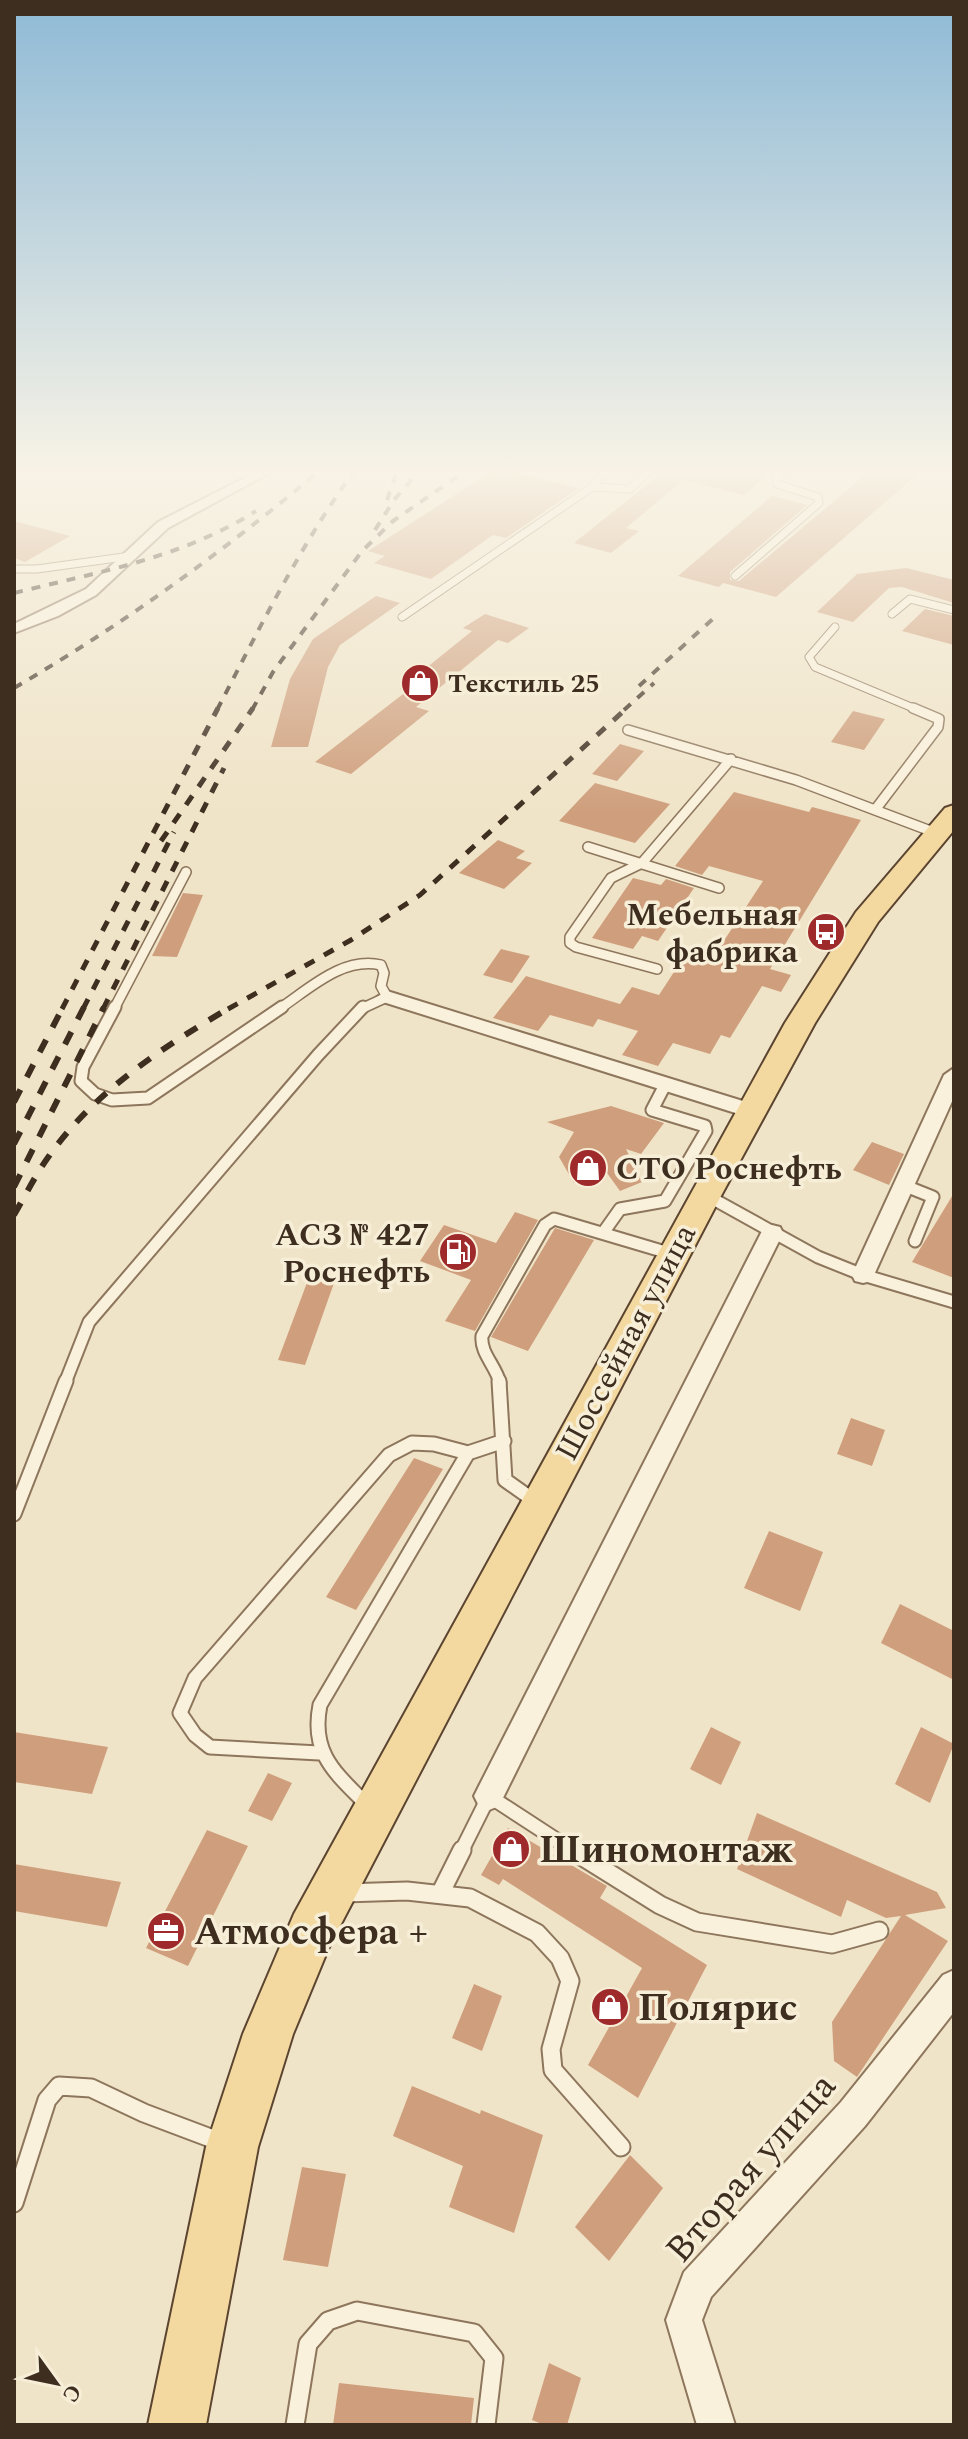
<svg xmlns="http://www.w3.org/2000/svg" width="968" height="2439" font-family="Spectral,serif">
<rect width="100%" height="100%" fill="#f0e4c8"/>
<path fill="#cf9f7d" d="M492,471h16l71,17 -73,50 -13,-3 -62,44 -57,-16 11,-7 -17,-5z
M664,471h108l-28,24 -61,-15 -57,48 13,3 -28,22 -37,-10z
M870,471h51l-145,126 -53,-14 -4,4 -41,-11 94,-80 35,9 -77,67v8l9,1z
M14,521l56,15 -45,26 -11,-4z
M906,568l48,12v23l-52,-16 -13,1 -36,34 -36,-10 40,-38z
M376,596l24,7 -60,42 -12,22 -20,80h-37l19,-68 23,-40z
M925,609l29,7v29l-52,-14z
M485,614l44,14 -21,15 -10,-3 -82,67 13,4 -78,63 -36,-12 92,-71 -7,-2 72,-58 -9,-3z
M853,711l32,8 -21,31 -33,-8z
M620,744l24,7 -27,30 -25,-7z
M595,783l75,21 -35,39 -76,-22z
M734,792l75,20 3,-5 49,13 -91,149 21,6 -10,17 -19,-6 -32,52 -9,-3 -11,19 -37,-11 -15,23 -36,-11 16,-24 -40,-12 -5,8 -43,-12 -12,16 -45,-13 33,-42 94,28 12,-17 27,8 26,-40 25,7 53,-81 -54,-15 -7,9 -27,-9z
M498,840l27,11 -9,7 16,5 -28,26 -45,-16z
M633,878l28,7 5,-6 28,9 -36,53 -16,-5 -9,13 -41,-11z
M183,893l20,2 -26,62 -25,-1z
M501,949l29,7 -18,27 -29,-8z
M611,1106l53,17 -23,31 -15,-5 16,33 -22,9 -13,-18 -33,10 -15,-26 15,-25 -27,-10z
M872,1142l32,12 -15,31 -36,-15z
M954,1193v85l-42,-16z
M515,1212l23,8 -63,111 -30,-10 26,-41 -51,-19 24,-36 52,18z
M555,1228l39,12 -66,111 -37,-14z
M308,1280l26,3 -29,82 -27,-5z
M851,1418l34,12 -13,36 -35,-12z
M414,1458l29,11 -87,141 -30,-13z
M769,1531l54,21 -23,59 -56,-23z
M900,1604l54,27v49l-73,-37z
M711,1727l30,15 -20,43 -31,-16z
M921,1727l33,17 -24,59 -35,-19z
M14,1732l94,15 -16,47 -78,-12z
M268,1773l24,10 -20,38 -24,-10z
M757,1813l180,79 9,16 -41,7 43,26 -91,136 -23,-16 -2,-39 69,-106 -15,2 -39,-18 -6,17 -104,-48z
M508,1828l99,58 -7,12 107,67 -69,133 -50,-33 54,-97 -139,-89 -4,6 -18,-10z
M207,1830l41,16 -60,120 -42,-18z
M14,1864l107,18 -14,45 -93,-16z
M474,1984l28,12 -20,55 -30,-13z
M412,2086l68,28 1,-4 62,25 -29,98 -65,-26 14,-41 -70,-30z
M630,2155l33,33 -54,73 -34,-34z
M302,2167l44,7 -18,93 -45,-7z
M549,2363l32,15 -14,47h-23l-12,-5z
M339,2383l135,15 -3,27h-138z"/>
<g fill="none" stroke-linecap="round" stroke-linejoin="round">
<g stroke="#8d765c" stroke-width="9">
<path id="service-far4" d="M592,487l14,-16
M14,569h23l94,-13
M735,576l84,-73 -1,-6 -41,-13 -1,-8 9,-5
M892,614l18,-15 44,11
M402,617l190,-130 38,2 19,-18
M835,627l-26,30 6,10 103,43"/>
</g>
<g stroke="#8d765c" stroke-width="12">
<path id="service-far3" d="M913,708l26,11 -1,8 -63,83 61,23
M628,730l168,50 79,30
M588,847l131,41
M657,969l-81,-22 -6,-4v-6l41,-59 31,-15 89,-104
M114,1009l72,-137
M279,1009c30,-20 64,-53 102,-44l3,8 -3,13 6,11 -26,12"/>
</g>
<g stroke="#8d765c" stroke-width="15">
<path id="service-far2" d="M115,1007l-32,60 -2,14 14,13 17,6 36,-2 134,-91
M903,1185l30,12 -18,44
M706,1195l112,62 45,18 91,27
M603,1233l17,-24 45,-8 41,-70 -1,-5 -53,-16 13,-25
M65,1383l24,-61 229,-267 45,-48
M500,1383c-4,-17 -20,-30 -18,-47l63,-111 9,-6 118,35"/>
</g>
<g stroke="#8d765c" stroke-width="17">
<path id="service-far1" d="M499,1381l6,99 31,22
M14,1514l52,-133
M319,1753l-109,-6 -15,-12 -15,-22 15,-35 194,-223 23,-12 22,1 34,9 36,-12
M369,1807c-32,-33 -59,-52 -49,-102l148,-252
M461,1852l28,-56 86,56"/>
</g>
<g stroke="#8d765c" stroke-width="21">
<path id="service" d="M572,1850l88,55 37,17 135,22 47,-13
M344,1893l63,-2 63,7 67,35 23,25 10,23 -19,68 2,21 68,77
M440,1894l22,-44
M14,2203l33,-103 12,-14 32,2 53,25 77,29
M295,2425l13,-81 20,-23 29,-10 117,22 20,25 -8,67"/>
</g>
<g stroke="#8d765c" stroke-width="4">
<path id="minor" d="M258,471h15l-105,57 -72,67 -38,21 -44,17v-9l72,-35 72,-67z
M387,991l372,115 3,5 -10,7 -7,-2 -365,-115 -3,-4z
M954,1068v29l-80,178 -3,6 -8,2 -8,-2 -3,-6 92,-200z
M772,1225l8,2 3,6 -284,573 -10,4 -10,-4 -5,-10 5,-10 282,-553 3,-6z
M954,1970v42l-89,114 -154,171 -9,23 33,105h-38l-31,-105 18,-48 157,-170 102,-127z"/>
</g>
<g stroke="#5b4430" stroke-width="4">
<path id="primary" d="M954,805v25l-76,92 -63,101 -93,171 -393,753 -36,87 -35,113 -52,278h-58l58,-278 37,-113 51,-120 491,-891 71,-111 89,-104z"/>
</g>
<use href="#service-far4" stroke="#faf1dc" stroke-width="7"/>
<use href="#service-far3" stroke="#faf1dc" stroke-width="9"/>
<use href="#service-far2" stroke="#faf1dc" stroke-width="11"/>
<use href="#service-far1" stroke="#faf1dc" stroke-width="13"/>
<use href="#service" stroke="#faf1dc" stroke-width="17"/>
<use href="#minor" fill="#faf1dc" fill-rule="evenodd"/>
<use href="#primary" fill="#f3d9a0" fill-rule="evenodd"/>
<path stroke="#3d2e20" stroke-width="4" stroke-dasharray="9 9" stroke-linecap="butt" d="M387,500l10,-29
M375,530l19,-30 25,-29
M14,593c84,-21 168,-35 242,-82
M639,686l77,-70
M14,688c108,-63 209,-136 305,-217
M217,710c42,-81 83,-164 137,-239
M252,710l21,-38 89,-121 31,-30 72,-50
M624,710l30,-27"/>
<path stroke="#3d2e20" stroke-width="5" stroke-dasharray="11 11" stroke-linecap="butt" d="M161,841l92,-133
M62,1009l156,-301
M83,1009l91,-177
M103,1009l121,-241
M228,1009l123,-69 69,-45 207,-187"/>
<path stroke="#3d2e20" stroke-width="6" stroke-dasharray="14 14" stroke-linecap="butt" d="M14,1102l49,-95
M14,1144l70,-137
M14,1187l90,-180
M14,1215c11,-19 22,-41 35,-59 46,-65 114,-109 182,-149"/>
</g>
<linearGradient id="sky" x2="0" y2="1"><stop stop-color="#8fbad6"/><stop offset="0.58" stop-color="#f8f3e6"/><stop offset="1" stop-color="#f8f3e6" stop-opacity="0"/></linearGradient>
<rect width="968" height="812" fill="url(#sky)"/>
<defs>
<g id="shop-disc" transform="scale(2)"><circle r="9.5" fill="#9e2a2b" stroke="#f7eed8"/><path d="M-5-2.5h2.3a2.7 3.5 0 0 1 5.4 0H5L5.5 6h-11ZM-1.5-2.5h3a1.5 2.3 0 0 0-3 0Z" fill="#fff"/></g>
<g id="bus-disc" transform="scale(2)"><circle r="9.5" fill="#9e2a2b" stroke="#f7eed8"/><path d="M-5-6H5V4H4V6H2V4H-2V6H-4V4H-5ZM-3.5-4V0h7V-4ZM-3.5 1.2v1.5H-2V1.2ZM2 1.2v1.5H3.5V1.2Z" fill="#fff"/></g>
<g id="fuel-disc" transform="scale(2)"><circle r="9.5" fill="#9e2a2b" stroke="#f7eed8"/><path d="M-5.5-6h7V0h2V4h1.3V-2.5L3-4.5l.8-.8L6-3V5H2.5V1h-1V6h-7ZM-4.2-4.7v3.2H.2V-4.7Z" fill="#fff"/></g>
<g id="office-disc" transform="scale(2)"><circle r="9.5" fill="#9e2a2b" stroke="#f7eed8"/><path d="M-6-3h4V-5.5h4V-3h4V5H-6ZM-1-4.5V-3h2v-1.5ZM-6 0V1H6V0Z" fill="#fff"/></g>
</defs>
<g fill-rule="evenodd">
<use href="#shop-disc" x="420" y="683"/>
<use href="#bus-disc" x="826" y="932"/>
<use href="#shop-disc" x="588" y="1168"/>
<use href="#fuel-disc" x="458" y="1252"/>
<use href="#shop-disc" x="511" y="1849"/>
<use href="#office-disc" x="166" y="1931"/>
<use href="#shop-disc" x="610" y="2007"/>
</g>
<g text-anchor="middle" stroke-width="7" stroke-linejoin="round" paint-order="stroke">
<g font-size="26" font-weight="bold" fill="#3d2e20" stroke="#f7eed8" text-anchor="start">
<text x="448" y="692">Текстиль 25</text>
</g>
<g font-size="32" font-weight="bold" fill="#3d2e20" stroke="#f7eed8" text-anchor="end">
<text x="798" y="925">Мебельная<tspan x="798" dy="37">фабрика</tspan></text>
<text x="616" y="1179" text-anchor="start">СТО Роснефть</text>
<text x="430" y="1245">АСЗ № 427<tspan x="430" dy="37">Роснефть</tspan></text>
</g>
<g font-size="32" fill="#3d2e20" stroke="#f7eed8">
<text transform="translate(625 1342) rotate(-62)" y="11">Шоссейная улица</text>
</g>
<g font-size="38" font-weight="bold" fill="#3d2e20" stroke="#f7eed8" text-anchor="start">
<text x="539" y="1862">Шиномонтаж</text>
<text x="194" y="1944">Атмосфера +</text>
<text x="638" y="2020">Полярис</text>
</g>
<g font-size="38" fill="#3d2e20" stroke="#f7eed8">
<text transform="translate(750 2167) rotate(-49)" y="13">Вторая улица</text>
</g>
</g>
<rect width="968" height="2439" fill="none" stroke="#3d2e20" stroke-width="32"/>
<g transform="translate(56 2383) rotate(123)" stroke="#f7eed8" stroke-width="6" paint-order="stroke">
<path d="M0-6L14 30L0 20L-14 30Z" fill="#3d2e20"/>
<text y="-12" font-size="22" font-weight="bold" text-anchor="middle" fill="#3d2e20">С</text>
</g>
</svg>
